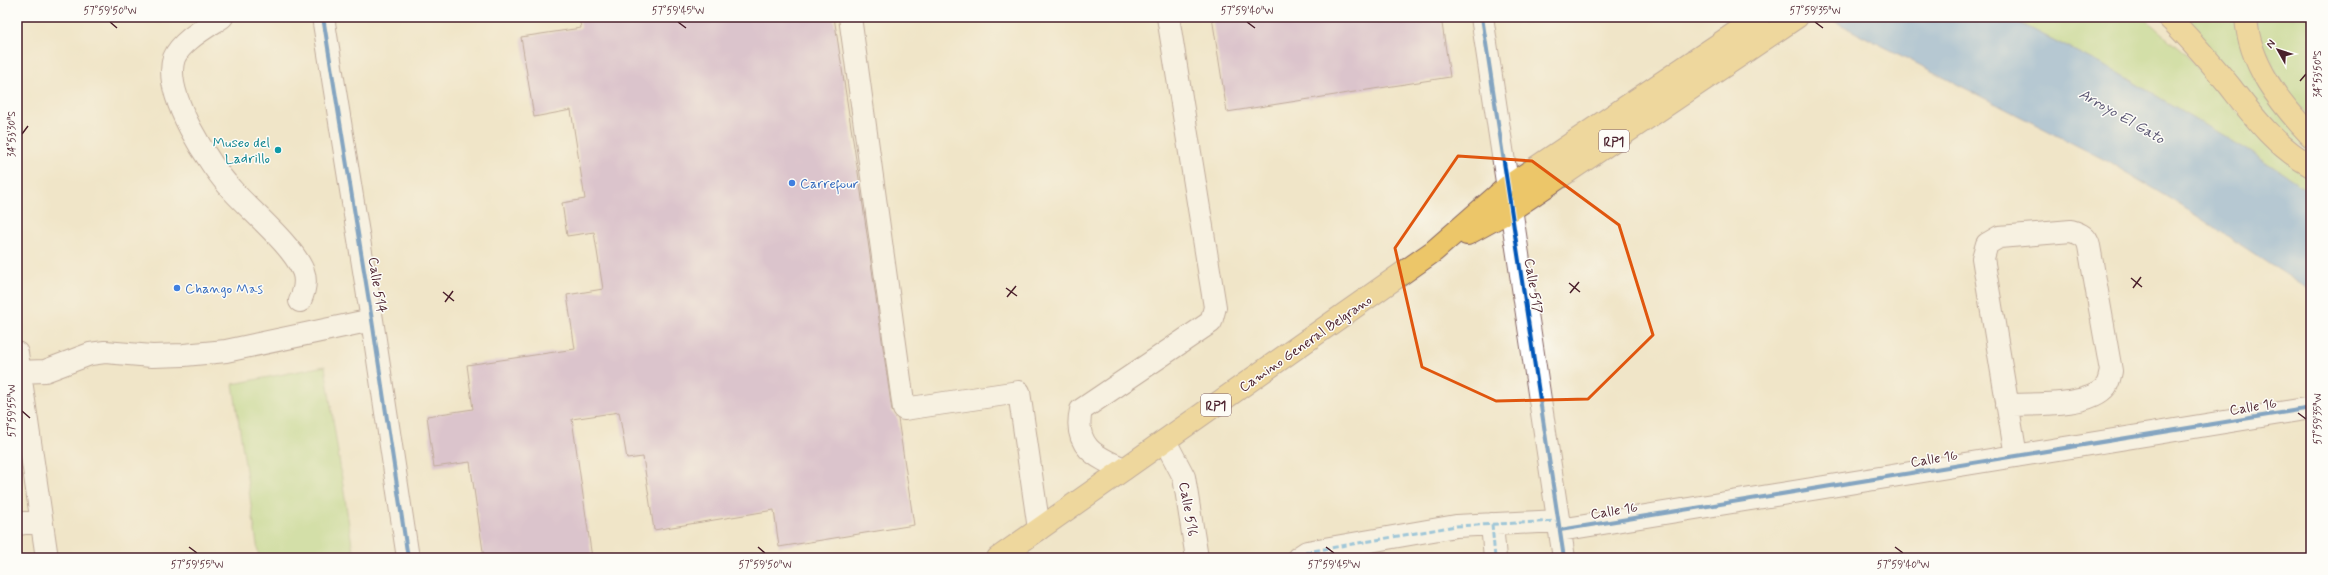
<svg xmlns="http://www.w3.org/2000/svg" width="2328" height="575" font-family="Mynerve,sans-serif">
<rect width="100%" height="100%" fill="#fdfcf7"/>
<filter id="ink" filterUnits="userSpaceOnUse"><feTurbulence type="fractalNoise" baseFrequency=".025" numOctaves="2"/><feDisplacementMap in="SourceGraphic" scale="8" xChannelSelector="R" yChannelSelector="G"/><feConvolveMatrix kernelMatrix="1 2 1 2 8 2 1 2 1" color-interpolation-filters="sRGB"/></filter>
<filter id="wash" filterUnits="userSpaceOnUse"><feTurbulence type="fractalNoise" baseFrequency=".012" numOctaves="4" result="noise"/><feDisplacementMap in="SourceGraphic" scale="16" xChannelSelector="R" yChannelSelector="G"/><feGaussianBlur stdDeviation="0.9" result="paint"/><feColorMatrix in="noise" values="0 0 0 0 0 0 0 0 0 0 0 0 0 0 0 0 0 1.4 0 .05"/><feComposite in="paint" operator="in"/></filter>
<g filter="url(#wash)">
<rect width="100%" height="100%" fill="#f0e5c8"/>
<path fill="#b0d781" stroke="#7d7b56" d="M2008,17h135l42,37 47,53 79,68v17l-62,-41 -131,-78z
M2181,17h55l75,127v10l-28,-19z
M2256,17h55v101l-28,-29 -26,-59z
M325,366l29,192h-95l-26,-174z"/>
<path fill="#6fa5dd" stroke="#5c6284" d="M1826,17h182l110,56 131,78 62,41v99l-134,-88 -70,-42z"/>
<g id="blocks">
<path fill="#c29bd0" d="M579,17h255l27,175 31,219 6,8 16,106 -135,22 -5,-37 -120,20 -11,-73 -16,2 -8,-47 -47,7 20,139h-108l-14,-96 -36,5 -7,-51 46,-7 -6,-44 108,-16 -8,-54 36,-6 -9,-57 -27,4 -5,-33 23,-4 -14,-89 -37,7 -13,-80 60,-9z
M1212,17h229l9,60 -223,35z"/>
</g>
</g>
<g filter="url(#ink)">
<use href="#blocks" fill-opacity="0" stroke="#846462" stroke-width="1"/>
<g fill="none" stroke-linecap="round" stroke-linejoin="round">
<g stroke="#846462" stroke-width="24">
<path id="minor" d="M222,17c-15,10 -41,24 -48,41 -12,36 36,108 59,133 19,21 60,55 70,80 4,10 1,21 -3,30
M323,17l49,303 36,238
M850,17l54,392 115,-17 20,137
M1482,17l82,541
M17,353l30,205
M17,372l28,-1 45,-17 15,-2 47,4 32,-1 42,-4 146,-31
M2007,405c26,-1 83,2 99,-19 3,-4 4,-11 5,-15l-22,-125c-2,-9 -8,-12 -18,-15l-72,6 -12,7 -4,14 33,198
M1165,441l19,36 13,81
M1124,469c-29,-12 -51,-23 -43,-59l130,-88 4,-15 -47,-290
M17,524l24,-3
M1492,524l3,34
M1560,530l751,-122
M1298,558l9,-6 149,-26 103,-5"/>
</g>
<g stroke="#846462" stroke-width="24">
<path id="major" d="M2168,17c22,21 42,45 61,68 25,32 45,60 82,81
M2246,17c3,48 34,86 65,119
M1467,234l44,-24 286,-193
M998,558l436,-307 73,-64 252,-170"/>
</g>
<use href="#minor" stroke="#fff" stroke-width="22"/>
<use href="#major" stroke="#ecc669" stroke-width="22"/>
<path stroke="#40a2eb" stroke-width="3" stroke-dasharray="6 3" stroke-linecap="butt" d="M1492,524l3,34
M1298,558l9,-6 149,-26 103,-5"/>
<g stroke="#fdfcf7" stroke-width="6">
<path id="cycleway" d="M323,17l49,303 36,238
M1482,17l82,541
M1560,530l751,-122"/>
</g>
<use href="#cycleway" stroke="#0057b8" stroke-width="4"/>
</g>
</g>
<path d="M0 0H2328V575H0ZM1458,156l74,5 87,64 34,110 -65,64 -92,2 -74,-34 -27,-119z" fill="#f0e5c8" fill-opacity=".55" fill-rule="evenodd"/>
<path fill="none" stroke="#e0560e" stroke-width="3" stroke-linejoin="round" d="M1458,156l74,5 87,64 34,110 -65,64 -92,2 -74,-34 -27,-119z"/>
<path fill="none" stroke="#4a1f2b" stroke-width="1.5" d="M110,22l7,6M678,22l8,6M1247,22l8,6M1815,22l8,6M2300,81l6,-7M22,134l6,-8M2131,278l11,9M1569,283l11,9M1006,288l11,8M2133,288l8,-11M443,292l11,9M1570,293l9,-11M1007,297l9,-11M445,302l8,-11M22,411l8,7M2298,413l8,6M189,547l8,6M758,547l7,6M1326,547l8,6M1895,547l8,6"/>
<circle fill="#0f9aa8" stroke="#fdfcf7" stroke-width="1.5" cx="278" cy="150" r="4"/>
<g fill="#3f7fe0" stroke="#fdfcf7" stroke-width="1.5">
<circle cx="792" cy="183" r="4"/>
<circle cx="177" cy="288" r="4"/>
</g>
<g text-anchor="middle" stroke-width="3" stroke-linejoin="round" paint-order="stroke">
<g fill="#fdfcf7" stroke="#806168" stroke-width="1">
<rect x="1599" y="130" width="30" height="22" rx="3"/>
<rect x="1201" y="394" width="30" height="22" rx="3"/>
</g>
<g font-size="13" font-weight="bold" fill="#4a1f2b">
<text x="1614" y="146">RP1</text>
<text x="1216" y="410">RP1</text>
</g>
<g font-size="14" fill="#0d838f" stroke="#fdfcf7" text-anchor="end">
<text x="270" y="147">Museo del<tspan x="270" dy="16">Ladrillo</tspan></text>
</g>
<g font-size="14" fill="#366cbe" stroke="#fdfcf7" text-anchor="start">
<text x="800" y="188">Carrefour</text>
<text x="185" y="293">Chango Mas</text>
</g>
<g font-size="14" fill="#4a1f2b" stroke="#fdfcf7">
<text transform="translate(378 285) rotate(81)" y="5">Calle 514</text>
<text transform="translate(1534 286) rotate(81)" y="5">Calle 517</text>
<text transform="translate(1305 343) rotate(-35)" y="5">Camino General Belgrano</text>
<text transform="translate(2253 406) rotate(-9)" y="5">Calle 16</text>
<text transform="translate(1934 458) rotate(-9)" y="5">Calle 16</text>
<text transform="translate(1189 509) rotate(80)" y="5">Calle 516</text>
<text transform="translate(1614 510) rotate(-9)" y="5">Calle 16</text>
</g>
<g font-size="15" font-style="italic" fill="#595572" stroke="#fdfcf7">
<text transform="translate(2122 116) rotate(30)" y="5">Arroyo El Gato</text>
</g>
</g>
<rect width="2328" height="575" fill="none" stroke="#fdfcf7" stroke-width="44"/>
<g transform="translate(2278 50) rotate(309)" stroke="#fdfcf7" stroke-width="3" paint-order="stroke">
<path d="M0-3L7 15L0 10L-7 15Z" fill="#4a1f2b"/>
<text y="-6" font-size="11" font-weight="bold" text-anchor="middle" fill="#4a1f2b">N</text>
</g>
<rect x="22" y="22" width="2284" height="531" fill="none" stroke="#4a1f2b" stroke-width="1.5"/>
<g font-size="10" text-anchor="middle" fill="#4a1f2b">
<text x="110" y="14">57°59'50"W</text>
<text x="678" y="14">57°59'45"W</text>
<text x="1247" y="14">57°59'40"W</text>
<text x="1815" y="14">57°59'35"W</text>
<text transform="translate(2317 74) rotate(-90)" y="4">34°53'50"S</text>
<text transform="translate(11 134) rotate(-90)" y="4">34°53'30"S</text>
<text transform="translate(11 411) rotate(-90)" y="4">57°59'55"W</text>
<text transform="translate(2317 419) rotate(-90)" y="4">57°59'35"W</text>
<text x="197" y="568">57°59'55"W</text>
<text x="765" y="568">57°59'50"W</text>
<text x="1334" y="568">57°59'45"W</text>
<text x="1903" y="568">57°59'40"W</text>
</g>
</svg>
